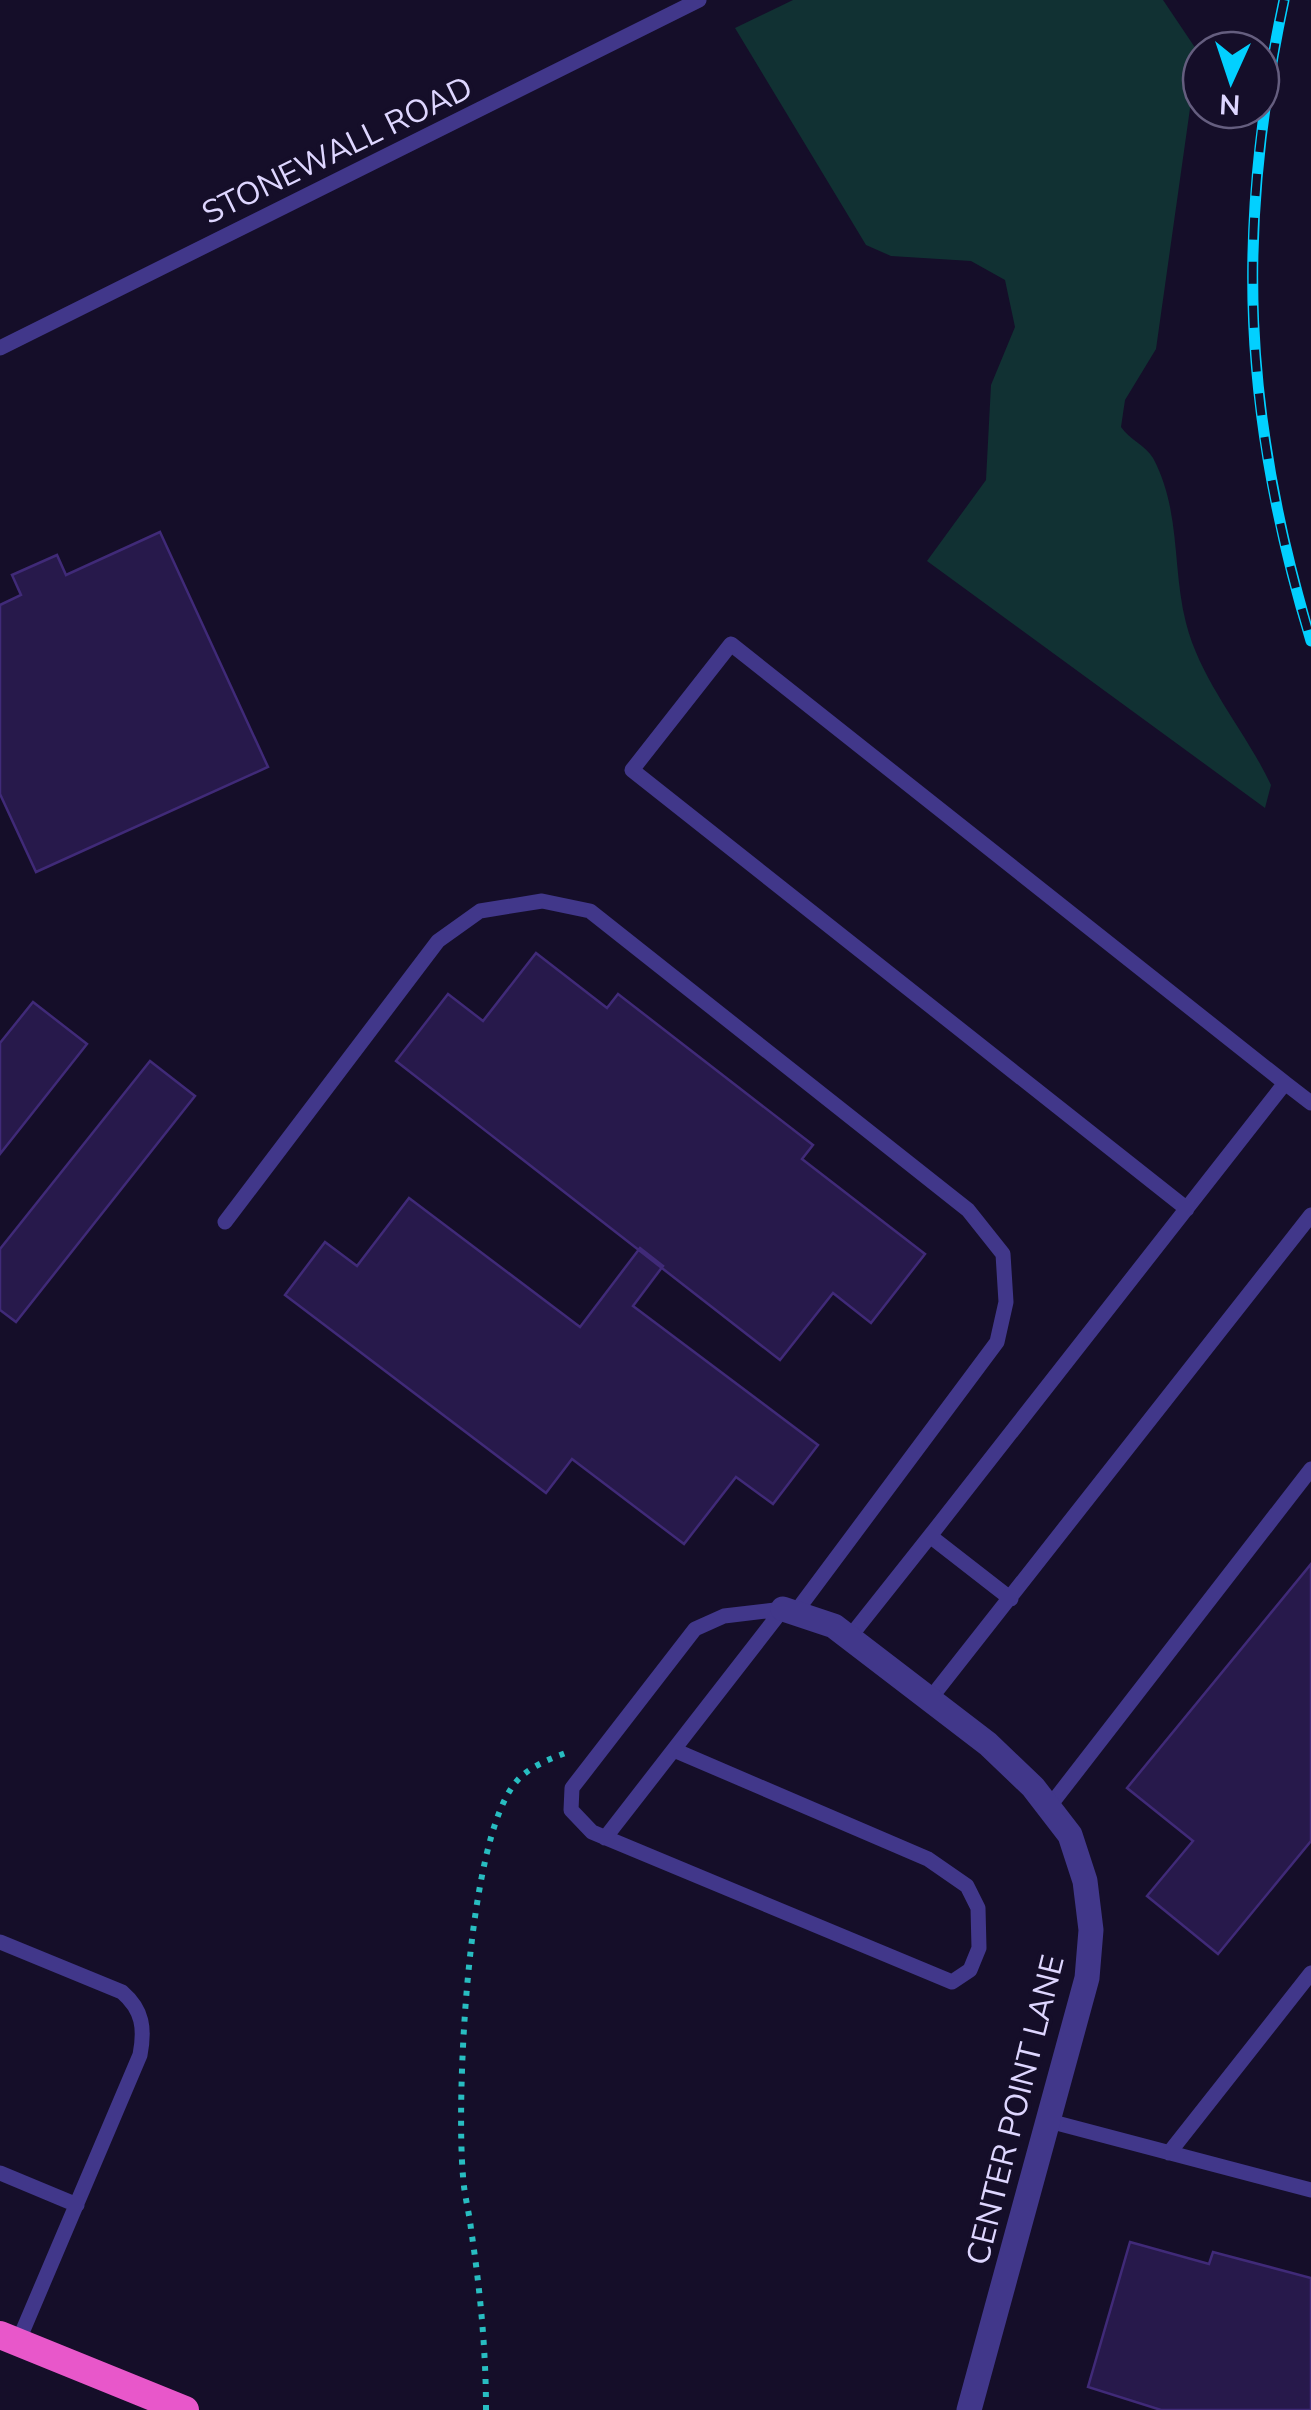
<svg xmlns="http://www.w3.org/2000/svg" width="1311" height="2410" font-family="'Nunito Sans',sans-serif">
<rect width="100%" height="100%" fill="#150e29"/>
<path fill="#113133" d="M793,0h370l35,52 -42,297 -31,51 -4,27c8,12 25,19 32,31 28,52 19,110 33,165 15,59 59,107 85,162l-6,23 -338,-247 59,-81 5,-95 24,-58 -10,-47 -34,-19 -80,-5 -25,-11 -131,-217z"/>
<path fill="#27194b" stroke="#402a78" stroke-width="2.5" d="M160,532l108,235 -232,105 -36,-78v-189l21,-10 -9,-20 45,-20 9,20z
M536,953l71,55 11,-14 195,151 -11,14 123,95 -54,69 -38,-30 -53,67 -384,-299 52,-67 35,27z
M33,1002l54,42 -87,110v-111z
M150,1061l45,35 -179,226 -16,-12v-61z
M409,1198l171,129 60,-79 23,18 -30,40 185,139 -45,59 -37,-27 -52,67 -112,-85 -26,34 -261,-198 40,-53 32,24z
M1311,1564v277l-93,113 -71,-58 46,-55 -66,-53z
M1130,2242l79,22 4,-12 98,26v132h-150l-73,-23z"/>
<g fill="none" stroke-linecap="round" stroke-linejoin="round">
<path stroke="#28bdc1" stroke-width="6" stroke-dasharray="5 8" stroke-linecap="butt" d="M486,2410c0,-61 -6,-121 -15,-181 -2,-18 -7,-35 -8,-53 -7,-78 4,-337 53,-394 12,-15 34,-23 52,-30"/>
<path stroke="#41378a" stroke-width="15" d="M0,348l699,-348
M1187,1209l-555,-439 99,-126 554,439
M225,1222l213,-281 42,-30 62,-10 48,10 378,299 35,44 3,48 -9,40 -202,271
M1011,1599l-81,-63 355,-453 26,20
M849,1638l81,-102
M930,1699l381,-484
M674,1750l254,109 39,27 11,22 1,40 -9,22 -18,12 -360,-150 -21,-22 1,-22 123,-159 29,-13 59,-7
M1049,1807l262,-338
M605,1838l178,-229
M0,1942l122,50c21,18 23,37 18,63l-122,287
M1049,2121l262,69
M1169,2153l142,-180
M0,2173l77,32"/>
<path stroke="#41378a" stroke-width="25" d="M783,1609l51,17 154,118 45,43 37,48 15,46 6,49 -4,48 -118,432"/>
<path stroke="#e857ca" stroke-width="28" d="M0,2335l185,75"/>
<g stroke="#02d0ff" stroke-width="11">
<path id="rail" d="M1284,0c-49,230 -41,416 27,641"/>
</g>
<use href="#rail" stroke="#150e29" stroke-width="8" stroke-dasharray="22" stroke-linecap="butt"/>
</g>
<g text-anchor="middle" stroke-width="8" stroke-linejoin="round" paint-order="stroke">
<g font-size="32" fill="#ded6ff" stroke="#150e29">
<text transform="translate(337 150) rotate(-26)" y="11">STONEWALL ROAD</text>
<text transform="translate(1015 2110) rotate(-76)" y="11">CENTER POINT LANE</text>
</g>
</g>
<g transform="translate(1231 80) rotate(183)"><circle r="48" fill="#150e29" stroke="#655e7f" stroke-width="2.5"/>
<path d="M0-8L18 38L0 25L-18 38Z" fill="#02d0ff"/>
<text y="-15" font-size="28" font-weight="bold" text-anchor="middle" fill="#ded6ff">N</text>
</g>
</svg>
